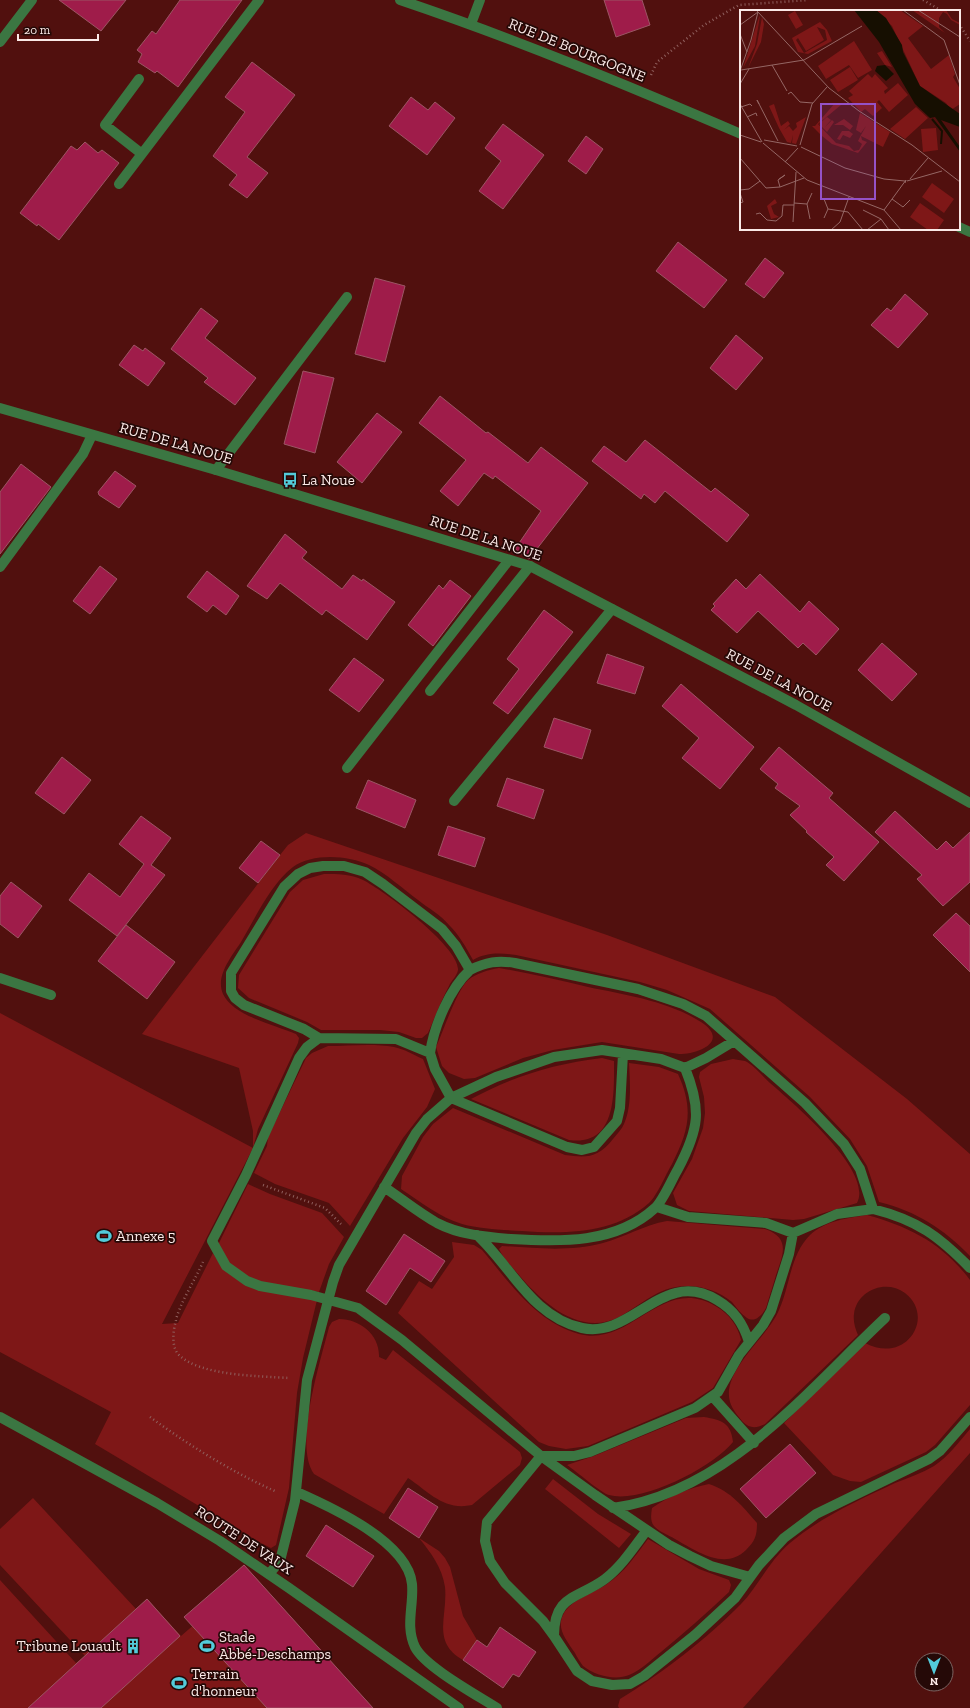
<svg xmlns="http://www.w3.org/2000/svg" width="970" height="1708" font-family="'Zilla Slab',serif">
<rect width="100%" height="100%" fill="#51100e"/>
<path fill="#7e1717" d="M306,833l301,102 168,62 132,102 63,55v102c-26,-27 -54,-45 -91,-54l-12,-36 -17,-27 -40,-42 -100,-88 -43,-19 -27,-8 -124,-27c-15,-2 -29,-3 -43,5 -7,-13 -14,-25 -24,-35 -8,-10 -21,-17 -31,-25 -16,-12 -31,-26 -49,-35 -21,-10 -57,-12 -76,2 -23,18 -37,50 -52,75 -9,14 -26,34 -18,52 10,22 52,31 73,40l3,4 -1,5 -40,86 -5,19 -91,176 16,-1 35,-70c21,39 65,39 104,47l-14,58 -6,35 -8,95 -13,57 -5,3 -10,-5 -166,-99 16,-32 -111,-60v-339l253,135v-17l-14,-63 -97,-34 138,-179 8,-10z
M324,874c13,0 27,0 39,6 20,10 97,67 95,90 -1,6 -7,11 -9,16 -8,15 -14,31 -21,47l-6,5h-6l-17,-6 -19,-2h-59l-14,-8 -58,-24 -11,-10 1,-13 51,-83 13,-12z
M499,968c30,5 60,12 89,19 38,8 80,14 113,35 29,19 -2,32 -22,32l-77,-12 -49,8 -30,8 -48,20 -11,1 -15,-6 -7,-7 -6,-19c7,-15 21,-57 32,-67 9,-7 20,-10 31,-12z
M328,1046c21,0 45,-3 66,1 10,2 20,8 29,12l12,30 -8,18 -24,31 -53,88 -21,-23 -54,-19 -21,-11 13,-27 1,-9 38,-79 6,-5z
M602,1058l12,3c0,32 3,86 -45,79l-98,-41c43,-23 82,-35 131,-41z
M733,1059c3,1 8,1 12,2 9,4 18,16 25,22 23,20 104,88 87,120l-53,16 -11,1 -104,-9 -12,-6 -4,-12 19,-34 11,-31 2,-15 -1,-16 -5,-20 1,-5 11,-8z
M629,1063l30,4 19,7c16,35 11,57 -6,90 -6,10 -15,32 -23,39 -35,31 -83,31 -127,28 -20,-1 -41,-2 -60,-7 -23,-7 -41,-22 -61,-35l1,-13 21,-39 10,-13 20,-16 112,47c22,3 33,3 48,-16 4,-5 9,-10 11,-15 8,-18 6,-41 5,-61z
M248,1184l22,10 52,19 22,24 -15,27 -10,28c-29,-5 -69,-5 -90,-29 -5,-5 -8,-13 -11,-18z
M867,1215c43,12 75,28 103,65v125l-35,40 -9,7 -65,30 -11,-1 -17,-6 -49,-52 81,-80c41,22 71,-26 40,-50 -19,-14 -48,-3 -51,21 -1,7 1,14 4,21l-93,89c-8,4 -15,5 -22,-2 -5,-6 -11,-13 -13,-20 -9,-31 38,-65 49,-92 11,-24 11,-55 31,-75 15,-14 37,-17 57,-20z
M667,1221l98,8c26,9 18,26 11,46 -3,11 -7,22 -10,33 -4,7 -11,15 -19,10 -6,-4 -11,-11 -15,-16 -13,-11 -31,-17 -48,-16 -26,1 -43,19 -65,31 -39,20 -76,-14 -100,-42 -7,-8 -16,-17 -20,-26l3,-3c34,2 67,6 101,-3 22,-6 41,-18 64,-22z
M452,1242l22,3 8,5c27,32 54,72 97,84 53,14 83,-61 138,-27 12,7 21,19 24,33l-28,48 -21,14 -104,44 -22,3 -17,-3 -10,-4 -141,-129 21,-32 13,8 22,-32z
M339,1319c21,0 41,16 40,38l7,3 7,-10 127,102 2,6 -2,7 -48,40c-28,6 -43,-13 -64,-27l-24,36 -70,-40c-21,-29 7,-114 15,-147l3,-5z
M704,1417c18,3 27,6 29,25 -20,25 -91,62 -124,53 -8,-2 -33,-24 -42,-30l27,-9 92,-38z
M970,1429v24l-227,255h-124l-1,-2 2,-7c41,-25 87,-60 121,-95 18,-19 28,-43 49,-61 31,-26 69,-43 105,-60 13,-5 27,-10 39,-17 14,-9 25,-24 36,-37z
M553,1479l45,35 33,20 -12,14 -74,-59z
M709,1484c23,8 33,22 48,39 0,13 -2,18 -11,27 -21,21 -50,1 -71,-11 -6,-4 -16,-7 -21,-13 -4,-5 -3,-12 -2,-18 17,-12 37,-20 57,-24z
M33,1498l103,111 12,-9 33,36 23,-20 40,-51 129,143h-373v-128l76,83 9,-7 -85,-91v-36z
M419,1538l20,13 6,7 5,9 13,49 14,24 -14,20c-32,-18 -15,-44 -18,-73 -3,-20 -14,-34 -26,-49z
M648,1539l51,30 30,11 2,5 -2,7c-22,21 -45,41 -68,60 -10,8 -20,18 -32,23 -14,6 -35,0 -46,-9 -3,-4 -6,-9 -8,-13 -8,-12 -19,-24 -12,-38 8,-16 31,-22 44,-31 17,-11 29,-29 41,-45z"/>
<path fill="#9f1c4a" stroke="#9c5564" d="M59,0h67l-25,31z
M180,0h62l-64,87 -21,-16 -2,2 -17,-11 4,-8 -5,-4 15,-19 4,3z
M604,0h38l8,25 -34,12z
M252,62l43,33 -48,62 21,16 -21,25 -18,-13 8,-10 -24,-19 32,-44 -20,-15z
M411,97l17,13 7,-8 20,16 -28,37 -38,-29z
M503,124l41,31 -41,54 -24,-18 22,-30 -16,-13z
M586,136l17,13 -17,25 -18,-13z
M85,142l13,11 4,-3 17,13 -60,77 -21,-16 -1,2 -17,-13 51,-67 6,4z
M678,242l49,38 -23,28 -48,-37z
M765,258l19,15 -20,25 -19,-14z
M375,278l30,8 -20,76 -30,-8z
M905,294l23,20 -30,34 -27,-23 16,-17 4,3z
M201,308l17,13 -13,17 51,40 -21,27 -31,-23 4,-4 -37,-29z
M736,335l27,23 -27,32 -26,-22z
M134,345l9,6 2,-3 20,15 -17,23 -29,-21z
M303,371l31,7 -19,75 -31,-9z
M440,396l46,37 2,-1 40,31 13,-16 47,36 -59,76 -14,-10 26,-38 -46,-35 -2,3 -9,-6 -26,33 -18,-15 26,-31 -47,-37z
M377,413l25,19 -40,51 -25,-21z
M645,440l66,52 4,-4 34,27 -22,27 -62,-51 -10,12 -11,-9 -3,5 -49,-38 12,-15 22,16z
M21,464l30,23 -51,67v-62z
M115,471l21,15 -17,22 -20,-13 -1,-3z
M285,534l22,18 -5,6 40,31 11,-14 9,6 1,-2 32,23 -28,38 -41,-30 -4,5 -42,-32 -13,16 -20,-13z
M100,566l17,13 -27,35 -17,-13z
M207,571l32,25 -13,19 -13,-10 -6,7 -20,-15z
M760,574l40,38 9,-11 30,28 -23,26 -13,-12 -5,5 -40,-37 -21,22 -26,-23 4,-4 -2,-2 23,-25 10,10z
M450,580l21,16 -38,50 -25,-21 31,-40 4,4z
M544,610l29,22 -65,82 -15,-11 26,-34 -12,-10z
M882,643l35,31 -25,27 -34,-31z
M607,654l37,13 -9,27 -38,-11z
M354,658l30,22 -25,32 -30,-22z
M681,684l73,63 -34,42 -38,-31 17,-20 -37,-32z
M554,718l37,12 -9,29 -38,-12z
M779,747l54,46 -4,5 50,44 -35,39 -18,-16 8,-8 -28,-25 1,-1 -17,-16 10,-9 -25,-18 3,-4 -18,-15z
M62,757l29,23 -27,34 -29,-21z
M507,778l37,12 -10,29 -37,-13z
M368,780l48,20 -11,28 -49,-20z
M895,811l42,39 9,-9 7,7 17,-16v50l-27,24 -26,-27 5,-4 -47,-43z
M141,816l30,22 -20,27 14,10 -48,61 -48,-36 20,-27 31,24 24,-33 -25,-20z
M448,826l37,12 -10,29 -37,-12z
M261,841l19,14 -22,28 -19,-15z
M11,882l31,24 -24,32 -18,-14v-28z
M956,913l14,13v46l-37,-37z
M126,925l49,37 -28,37 -49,-38z
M404,1234l41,27 -14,21 -21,-14 -24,37 -20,-14z
M790,1444l26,29 -50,45 -26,-29z
M408,1488l30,19 -19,31 -30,-20z
M326,1525l48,31 -21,31 -47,-31z
M244,1565l28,31 101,112h-106l-83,-91z
M147,1599l33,37 -79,72h-73z
M500,1627l36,25 -17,25 -6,-3 -10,14 -40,-28 14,-20 10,7z"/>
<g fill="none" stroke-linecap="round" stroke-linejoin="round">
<path stroke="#90605e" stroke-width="2.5" stroke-dasharray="1 3" stroke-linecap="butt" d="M923,0l19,11
M959,24l11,17
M651,75l6,-13 47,-37 35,-20 69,-5
M263,1185l62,23 16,16
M203,1262c-7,16 -24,43 -27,58 -3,11 -5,27 3,35 21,21 81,21 110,23
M150,1417c40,29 82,55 127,75"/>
<path stroke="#3b7642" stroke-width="10" d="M0,42l32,-42
M139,79l-34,46 37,29
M119,184l140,-184
M216,470l131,-173
M0,567l83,-113 9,-19
M430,691l100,-125
M347,768l162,-208
M454,801l158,-192
M0,978l51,17
M319,1038l-12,9 -8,11 -53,117 -34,66 14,25 21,15 13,5 51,9 47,13 44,32 139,116 54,39 74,50 21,11 21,10 39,11
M430,1053c4,-27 20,-65 40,-83
M623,1054l-3,54 -3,13 -23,26 -12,3 -15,-3 -116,-49 -16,-29 -5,-16 -34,-14 -77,-1 -15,-9 -60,-24 -9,-7 -4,-7v-18l53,-86 14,-13 12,-6 13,-2h21l21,6 18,12 59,45 14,17 14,24c16,-8 28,-10 45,-7l123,26 45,15 23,12 99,87 39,41 16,25 13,40c44,11 66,27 97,59
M685,1068l21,-10 28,-17
M657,1207l31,10 78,6 27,10 44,-19 36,-5
M793,1233l-4,21 -18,57 -8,14 -24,30 -21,37 -23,16 -105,44 -16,4h-33l-54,66 -2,19 5,20 15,22 38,38 11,15 23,35 15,10 20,4 18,-1 14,-8 51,-41 40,-37 24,-33 25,-27 32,-24 113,-55 11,-8 30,-34
M477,1235c34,31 55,82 105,93 51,11 80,-61 135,-28 17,10 26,23 32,42
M713,1397l41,46
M297,1492c34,15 111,50 115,92 2,21 -7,42 3,63 10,20 62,48 82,61
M613,1508c114,-16 193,-116 272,-190
M269,1574l11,-13 15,-60 12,-121 26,-98 6,-17 77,-132 11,-14 24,-21 45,-21 58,-20 48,-7 59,9 24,9c17,42 14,61 -7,101 -6,10 -15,32 -23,39 -39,36 -95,34 -144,31 -25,-2 -51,-4 -74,-16 -18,-10 -35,-24 -53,-36
M554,1636c0,-42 24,-37 51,-57 17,-13 29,-32 42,-49"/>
<path stroke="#3b7642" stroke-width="10" d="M400,0c116,39 229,86 341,134
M471,24l9,-24
M959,227l11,5
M0,408l216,62 314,96 266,139 174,98"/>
<path stroke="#3b7642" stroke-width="10" d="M0,1417l157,86 63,38 69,47 170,120"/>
</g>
<defs>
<g id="bus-bare" transform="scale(1.2)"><path d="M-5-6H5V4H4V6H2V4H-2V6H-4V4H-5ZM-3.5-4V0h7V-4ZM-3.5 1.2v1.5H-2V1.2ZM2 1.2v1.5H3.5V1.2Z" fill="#53cbda" stroke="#250907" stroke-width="2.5" paint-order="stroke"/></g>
<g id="stadium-bare" transform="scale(1.2)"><path d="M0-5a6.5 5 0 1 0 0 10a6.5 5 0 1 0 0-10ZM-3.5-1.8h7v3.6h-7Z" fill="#53cbda" stroke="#250907" stroke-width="2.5" paint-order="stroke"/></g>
<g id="building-bare" transform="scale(1.2)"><path d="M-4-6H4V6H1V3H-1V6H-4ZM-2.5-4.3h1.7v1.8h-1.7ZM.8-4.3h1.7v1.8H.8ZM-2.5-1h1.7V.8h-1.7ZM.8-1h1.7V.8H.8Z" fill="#53cbda" stroke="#250907" stroke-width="2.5" paint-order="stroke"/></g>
</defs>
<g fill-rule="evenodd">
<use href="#bus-bare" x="290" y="480"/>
<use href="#stadium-bare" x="104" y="1236"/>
<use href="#building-bare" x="133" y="1646"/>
<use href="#stadium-bare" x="207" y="1646"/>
<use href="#stadium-bare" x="179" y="1683"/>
</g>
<g text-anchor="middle" stroke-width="3.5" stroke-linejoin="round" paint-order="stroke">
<g font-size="15" fill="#fbe9e7" stroke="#250907">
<text transform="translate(577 50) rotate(22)" y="5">RUE DE BOURGOGNE</text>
<text transform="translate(176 443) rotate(16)" y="5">RUE DE LA NOUE</text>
<text transform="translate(486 538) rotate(18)" y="5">RUE DE LA NOUE</text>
<text transform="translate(779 680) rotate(28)" y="5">RUE DE LA NOUE</text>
<text transform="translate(244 1540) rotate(33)" y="5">ROUTE DE VAUX</text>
</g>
<g font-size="15" fill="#fbe9e7" stroke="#250907" text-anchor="start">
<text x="302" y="485">La Noue</text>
<text x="116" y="1241">Annexe 5</text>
<text x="219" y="1642">Stade<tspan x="219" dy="17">Abbé-Deschamps</tspan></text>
<text x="121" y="1651" text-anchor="end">Tribune Louault</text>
<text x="191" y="1679">Terrain<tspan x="191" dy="17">d'honneur</tspan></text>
</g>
</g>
<g transform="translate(740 10)">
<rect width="220" height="220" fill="#51100e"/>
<path d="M136,0h24l23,16 -15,12 23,31 18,-14 6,19 -2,3 7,12v15l-9,6 -5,-7 -26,-17 -28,-60zM172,0h34l6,9 8,4v11v-9l-9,-5 -4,-6 -4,-2 -4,6v9l6,6zM55,1l8,14 -7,4 -8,-14zM20,6l-5,30 -12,22 16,-51zM22,7l2,7 -3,18 -13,26 9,-24zM80,12l7,8 5,11 -24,13 -10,-2 -6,-14zM77,17l8,3 2,10 -23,13 -8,-13 2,-2 8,13 18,-11zM114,31l18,29 -14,8 -9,-13 -23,14 -8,-13zM142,41l10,16 -7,-2 -8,-12zM110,57l8,13 -20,12 -8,-12zM128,64l4,4 3,-4 13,14 -4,3 1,3 13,-11 10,12 -19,17 -10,-12 -2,2 5,6 -9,8 -8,-7 -4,3 -13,-14 5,-3 -4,-4zM95,93l6,2 -23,19 18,19 13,3 5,5 5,-1 3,-6 -4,-3 3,-6 5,-9 -5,7 -5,-3 4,-17 30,19 -7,15 -22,-11 1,4 5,2 -9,11 -26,-9 -10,-8 -10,-10h3zM34,94l7,22 7,-5 2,3 -6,6 5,-4 4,5 4,-4 -1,-4 10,-6 -10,27 -4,-1 1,-8 -2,8 -4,-1 -8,-14 -10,-22zM176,97l12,11 -23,21 -15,-10zM87,107l4,3 -6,7 7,-7 2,2 -7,10 -8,-8zM104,109l9,7 -3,4 -7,-5h-9zM196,118l2,22 -15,2 -2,-23zM102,121h7l4,3 -3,4 -7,-3 -3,5 -3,-1zM192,173l22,16 -10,14 -22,-16zM35,189l2,4 -6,3 3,8 5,3 -8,2 -4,-13zM180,193l24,17 -7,10h-9l-18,-13z" fill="#7e1717" fill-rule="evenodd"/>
<path d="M114,0h22l10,8 16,27 1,7 17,34 40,28v13l-19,-7 19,27v5l-25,-35 -5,1 -15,-14 -36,-62zM145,55l9,9 -8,7 -11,-10 2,-5z" fill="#160f01"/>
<path fill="none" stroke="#160f01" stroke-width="2" d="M192,109l10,12 -1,13"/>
<path fill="none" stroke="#956765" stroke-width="1" d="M163,0l41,30 16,45M178,0l42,27M0,15l18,-13 71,76 30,23 53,34 48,37M0,24l7,18M32,55l15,26M1,60l63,-10 58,-34M0,61l11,-31 7,-28 -2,-2M0,74l9,-15M48,84l3,-2 9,10 13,1M0,94l22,38M19,94l-2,-4 21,41M1,97l9,-3 2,2M7,107l9,-4 1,3M0,125l21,7M24,130l33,6M23,133l44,37 77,30 17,20M60,135l12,-41 15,-17M61,137l44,21 39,11 21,2M0,148l26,30 14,-1 24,-9M45,152l13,-14M39,169l6,-4 -7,5 2,7M170,169l18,-21M167,171l35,-10M0,180l9,-1 11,-8M0,183l3,9 -3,1M152,189l11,8 7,-7M54,193l13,1M88,199l20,3 15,18M123,200l18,9 8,11M144,200l22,-30 -1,3M16,204l4,-1 7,7 9,1 6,-5 1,-11h11M84,208l4,-9 -4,-10M70,209l-3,-15 5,-11M53,212l3,-50M91,220l9,-8 9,-25M127,220l14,-11"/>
<path fill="#9552c7" fill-opacity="0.15" stroke="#9552c7" stroke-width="2" d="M81,94h54v95h-54z"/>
<rect width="220" height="220" fill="none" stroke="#fbe9e7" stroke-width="2"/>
</g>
<g transform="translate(934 1672) rotate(180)"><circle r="19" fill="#250907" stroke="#7b6361"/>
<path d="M0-3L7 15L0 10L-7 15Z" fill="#53cbda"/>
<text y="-6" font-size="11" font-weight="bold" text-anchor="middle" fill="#fbe9e7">N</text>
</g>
<path d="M18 34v6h80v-6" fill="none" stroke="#fbe9e7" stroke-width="2"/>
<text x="24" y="34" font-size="12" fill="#fbe9e7" stroke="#250907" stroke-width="3" paint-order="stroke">20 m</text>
</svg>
